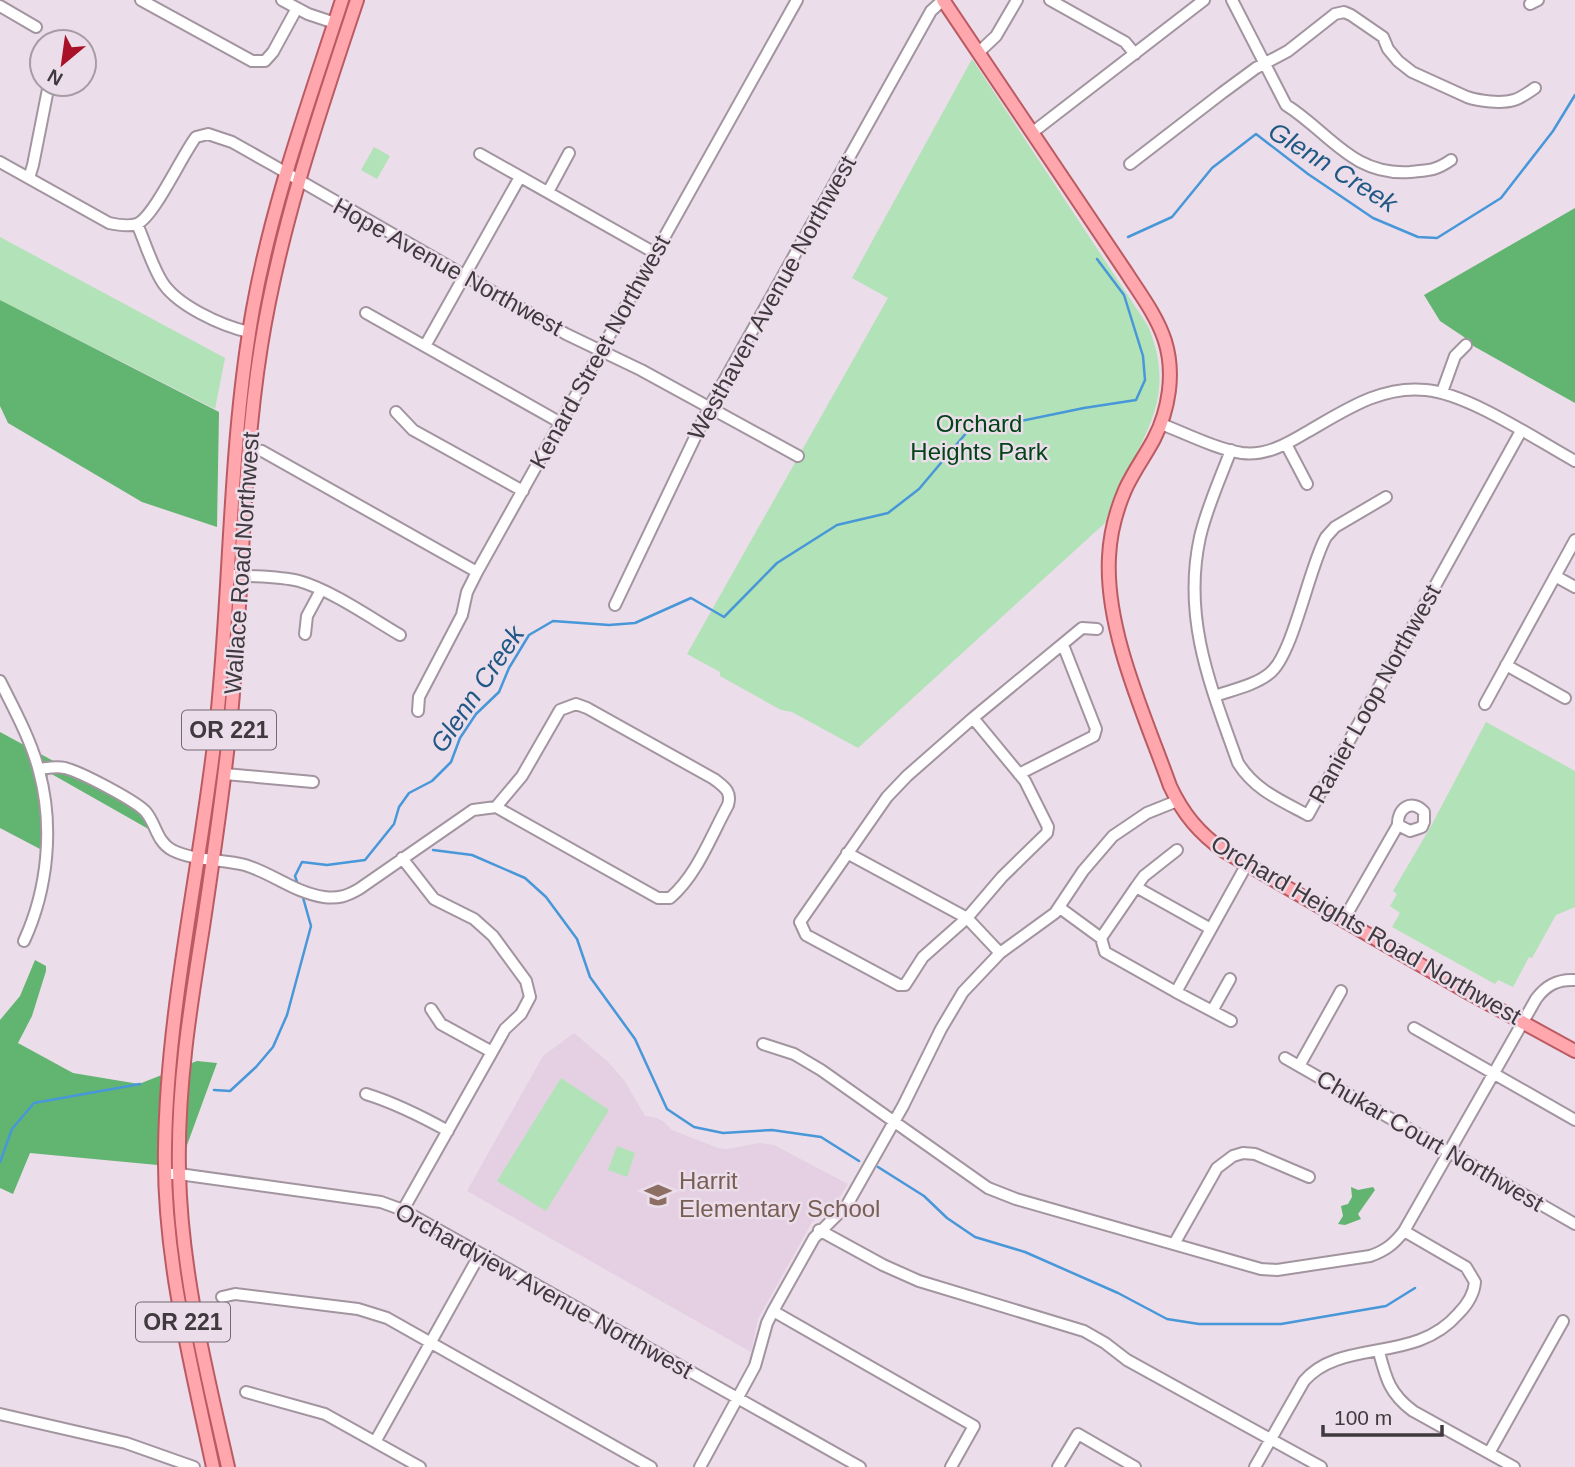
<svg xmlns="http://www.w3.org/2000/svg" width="1575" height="1467" font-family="Arial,sans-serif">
<rect width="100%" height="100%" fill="#ebdde9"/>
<path fill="#e4d0e2" d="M574,1033l33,28 17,19 21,36 12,2 7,4 8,8 46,18 8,1 34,-6 14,2 74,39 -10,16 -26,22 -54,97 -7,33 -284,-161 76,-135z"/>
<path fill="#b2e2b8" d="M972,59l176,267c35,84 -19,121 -43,197l-247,225 -66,-36 -11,-2 -61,-34v-4l-33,-18 201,-356 -36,-20z
M374,147l16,9 -13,23 -16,-9z
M0,237l225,121 -10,51 -215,-109z
M1486,722l89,49v136l-19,8 -24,43 -3,-1 -16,30 -15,-7 -3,4 -103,-57 8,-14 -10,-7 7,-12 -4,-3 38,-65z
M561,1078l48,32 -63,101 -49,-30z
M617,1146l18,7 -8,24 -19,-7z"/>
<path fill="#62b471" d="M1575,208v195l-107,-60 -4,-6 -24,-16 -16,-26z
M0,300l219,112 -2,115 -75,-25 -134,-79 -8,-17z
M0,732l153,83 -1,16 -104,-59 -8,77 -40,-21z
M35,960l11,6v5l-14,45 -14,27 55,30 66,11 58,-23 20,2 -38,104 -149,-14 -17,41 -13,-6v-168l20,-24z
M1351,1187l7,3 15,-3 2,3 -17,24 3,5 -16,6 -7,-1 5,-8 -2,-10 7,-2 4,-7z"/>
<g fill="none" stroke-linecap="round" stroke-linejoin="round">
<path stroke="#4797d9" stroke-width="2.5" d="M1128,237l44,-20 40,-49 44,-34 52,40 65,44 45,19 19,1 64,-40 52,-67 22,-36
M433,850l39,5 53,23 21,19 31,42 13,38 45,62 32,70 27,18 29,6 49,-3 49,7 38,24
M298,885l-3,-9 7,-14 25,3 38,-5 29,-36 5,-17 10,-14 23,-12 19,-19 9,-24 16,-24 23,-22 10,-24 20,-33 24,-14 56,4 26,-2 56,-25 33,19 53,-54 60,-38 51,-12 31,-24 48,-57 117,-24 52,-8 9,-20 -2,-24 -19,-61 -27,-36
M214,1090l16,1 26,-24 17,-20 14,-32 24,-89 -9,-32
M0,1162l12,-33 22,-26 106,-19
M878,1167l46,29 23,22 28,19 50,15 93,41 49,26 32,5h82l105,-18 29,-18"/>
<g stroke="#a295a0" stroke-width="14">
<path id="minor" d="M141,0l111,61h13l8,-9 24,-44
M282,0l26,14 27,9
M1050,0l75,42 10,12
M1232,0l54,105c43,27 66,71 124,67 19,-2 25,-1 41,-12
M1530,4l8,-4
M0,6l36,21
M979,52l17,-16 21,-36
M1033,132l171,-132
M480,154l175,99
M0,162l109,61c9,2 19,4 28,1 17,-7 45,-69 59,-87l12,-3 24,8 39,22 295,170 75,36 157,86
M1130,164l92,-71 34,-25 32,-17 47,-37 9,-2 7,3 32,22 5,12 10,12 14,11 55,25c12,4 34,7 47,3 7,-2 15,-8 21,-12
M29,178l4,-13 16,-81
M548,192l21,-39
M137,224c8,18 14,39 24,56 14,25 61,46 88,52
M366,313l195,110
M425,346l95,-169
M1442,392l13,-36 11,-11
M396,412l17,18 110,61
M1161,424c24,9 55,25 81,29 24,3 45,-9 65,-21 37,-21 74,-47 119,-42 43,4 109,49 149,71
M1286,444l21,40
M250,450l12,1 215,121
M1231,450c-11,29 -24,57 -31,87 -18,82 11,150 38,226 17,27 42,37 70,52l213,-384
M234,575c22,2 44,1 65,6 32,9 72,37 101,54
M1555,576l20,11
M615,605l94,-197 222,-397 12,-11
M305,634l2,-18 14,-26
M1506,665l59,33
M0,681c14,28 31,59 39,90 15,55 9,118 -15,170
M1215,696c17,-6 41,-11 55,-23 23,-18 39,-106 56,-136l9,-10 51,-30
M576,704l11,4 127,71c10,8 18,12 14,26 -17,31 -31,70 -58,93h-12l-162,-91 26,-31 38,-66z
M1485,704l90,-164
M418,711l1,-14 43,-82 5,-23 10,-20 320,-572
M973,718l52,63 23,46 -1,6 -45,44 -35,41 -44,39 -18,28h-6l-93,-50 -6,-13 87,-125 20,-21z
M973,718l109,-90 15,1
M39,769c9,-1 17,-3 26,-1 16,4 69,32 80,43 11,12 11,30 27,39 22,11 50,9 73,15 27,8 50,28 79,32 14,2 23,-1 35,-8l114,-79 23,-3
M225,774l88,8
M1019,774l75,-38 2,-7 -33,-84
M1177,850l-33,26 -8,11 75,42
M847,853l120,65 33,35
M402,858l32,41 40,20 19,17 33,45 4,16 -9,17 -16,15 -102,181
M1060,908l41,30 4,14 71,40
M1344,919l54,-94c-1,-16 13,-27 26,-13v10l-2,5 -12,4 -12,-6
M1101,938l35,-51
M431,1009l10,15 51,28
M1212,1011l18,-32
M1231,1021l-55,-29 71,-128
M1414,1028l161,92
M763,1044l31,10 27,16 167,118 28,11 245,70 16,1 93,-14c15,-5 24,-12 34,-25l132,-232c10,-14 22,-20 39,-19
M1285,1058l290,166
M1299,1066l42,-75
M366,1094c29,9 55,22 82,37
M165,1174h14l202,28 22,8 457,257
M819,1230l64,35 36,16 165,50 21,12 22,17 194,107
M1174,1244l43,-76 16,-12 10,-3 12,1 54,23
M222,1297l13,-3 123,15 29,9 264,149
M773,1311l201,115 -23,41
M1379,1352c7,27 11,42 34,59l101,56
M246,1392l79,22 95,53
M0,1414l126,29 68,24
M375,1442l105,-188
M1489,1453l74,-132
M700,1467l55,-101 12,-43 6,-12 41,-73 33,-33 56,-99 38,-77 22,-37 37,-39 55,-40 28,-42 30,-35 34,-23 30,-12
M1058,1467l20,-33 57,33
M1255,1467l49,-86c37,-43 111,-17 154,-67 9,-9 16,-20 17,-32l-9,-15 -62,-36"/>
</g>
<g stroke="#bc5a63" stroke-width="16">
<path id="major" d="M943,0l183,272c14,22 31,44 39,69 10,32 4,69 -11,98 -9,17 -21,33 -29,51 -9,21 -15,44 -16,67 -4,74 36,159 61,229 13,28 29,47 54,65l245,142 106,58
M213,1467c-22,-104 -50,-210 -48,-318 2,-144 37,-287 52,-430 14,-137 12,-275 36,-410 19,-106 56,-207 89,-309
M228,1467c-22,-97 -47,-196 -49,-295 -2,-83 11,-164 24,-245 10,-67 20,-134 27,-201 13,-126 11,-255 31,-380 19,-119 58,-232 96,-346"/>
</g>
<use href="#minor" stroke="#fff" stroke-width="10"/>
<use href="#major" stroke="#ffa7ad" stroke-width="12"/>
</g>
<defs>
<g id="school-bare" transform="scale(2.1)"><path d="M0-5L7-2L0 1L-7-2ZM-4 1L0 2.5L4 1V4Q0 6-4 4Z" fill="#8d6e63" stroke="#ebdde9" stroke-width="2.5" paint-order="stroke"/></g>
</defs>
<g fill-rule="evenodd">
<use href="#school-bare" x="658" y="1195"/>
</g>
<g text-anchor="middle" stroke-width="5" stroke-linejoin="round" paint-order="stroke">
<g fill="#ebdde9" stroke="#736b72" stroke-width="2">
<rect x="182" y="710.5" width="94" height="39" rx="5"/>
<rect x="136" y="1302.5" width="94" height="39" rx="5"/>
</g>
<g font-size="23" font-weight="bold" fill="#403a3f">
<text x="229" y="738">OR 221</text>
<text x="183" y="1330">OR 221</text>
</g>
<g font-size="24" fill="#403a3f" stroke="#ebdde9">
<text transform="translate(448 267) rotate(29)" y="8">Hope Avenue Northwest</text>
<text transform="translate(772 298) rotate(-61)" y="8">Westhaven Avenue Northwest</text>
<text transform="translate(600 352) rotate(-61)" y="8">Kenard Street Northwest</text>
<text transform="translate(242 563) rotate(-86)" y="8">Wallace Road Northwest</text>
<text transform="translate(1375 694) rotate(-61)" y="8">Ranier Loop Northwest</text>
<text transform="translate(1366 930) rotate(30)" y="8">Orchard Heights Road Northwest</text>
<text transform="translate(1430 1141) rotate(30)" y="8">Chukar Court Northwest</text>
<text transform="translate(544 1291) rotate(29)" y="8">Orchardview Avenue Northwest</text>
</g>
<g font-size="24" fill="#024318" stroke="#ebdde9">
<text x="979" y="432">Orchard<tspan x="979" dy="28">Heights Park</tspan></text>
</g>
<g font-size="24" fill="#785e54" stroke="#ebdde9" text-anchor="start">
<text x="679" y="1189">Harrit<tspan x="679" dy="28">Elementary School</tspan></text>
</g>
<g font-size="26" font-style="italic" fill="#205885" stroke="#ebdde9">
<text transform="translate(1333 167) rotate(32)" y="9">Glenn Creek</text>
<text transform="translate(477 689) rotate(-56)" y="9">Glenn Creek</text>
</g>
</g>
<g transform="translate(63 63) rotate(209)"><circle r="33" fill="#ebdde9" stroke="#a79ca5" stroke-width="2"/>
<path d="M0-5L12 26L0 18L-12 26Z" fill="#a81128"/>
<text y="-10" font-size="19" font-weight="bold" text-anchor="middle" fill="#403a3f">N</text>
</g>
<path d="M1323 1425v10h119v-10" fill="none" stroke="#403a3f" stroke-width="3.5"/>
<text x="1334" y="1425" font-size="21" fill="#403a3f" stroke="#ebdde9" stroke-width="5" paint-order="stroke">100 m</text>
</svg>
